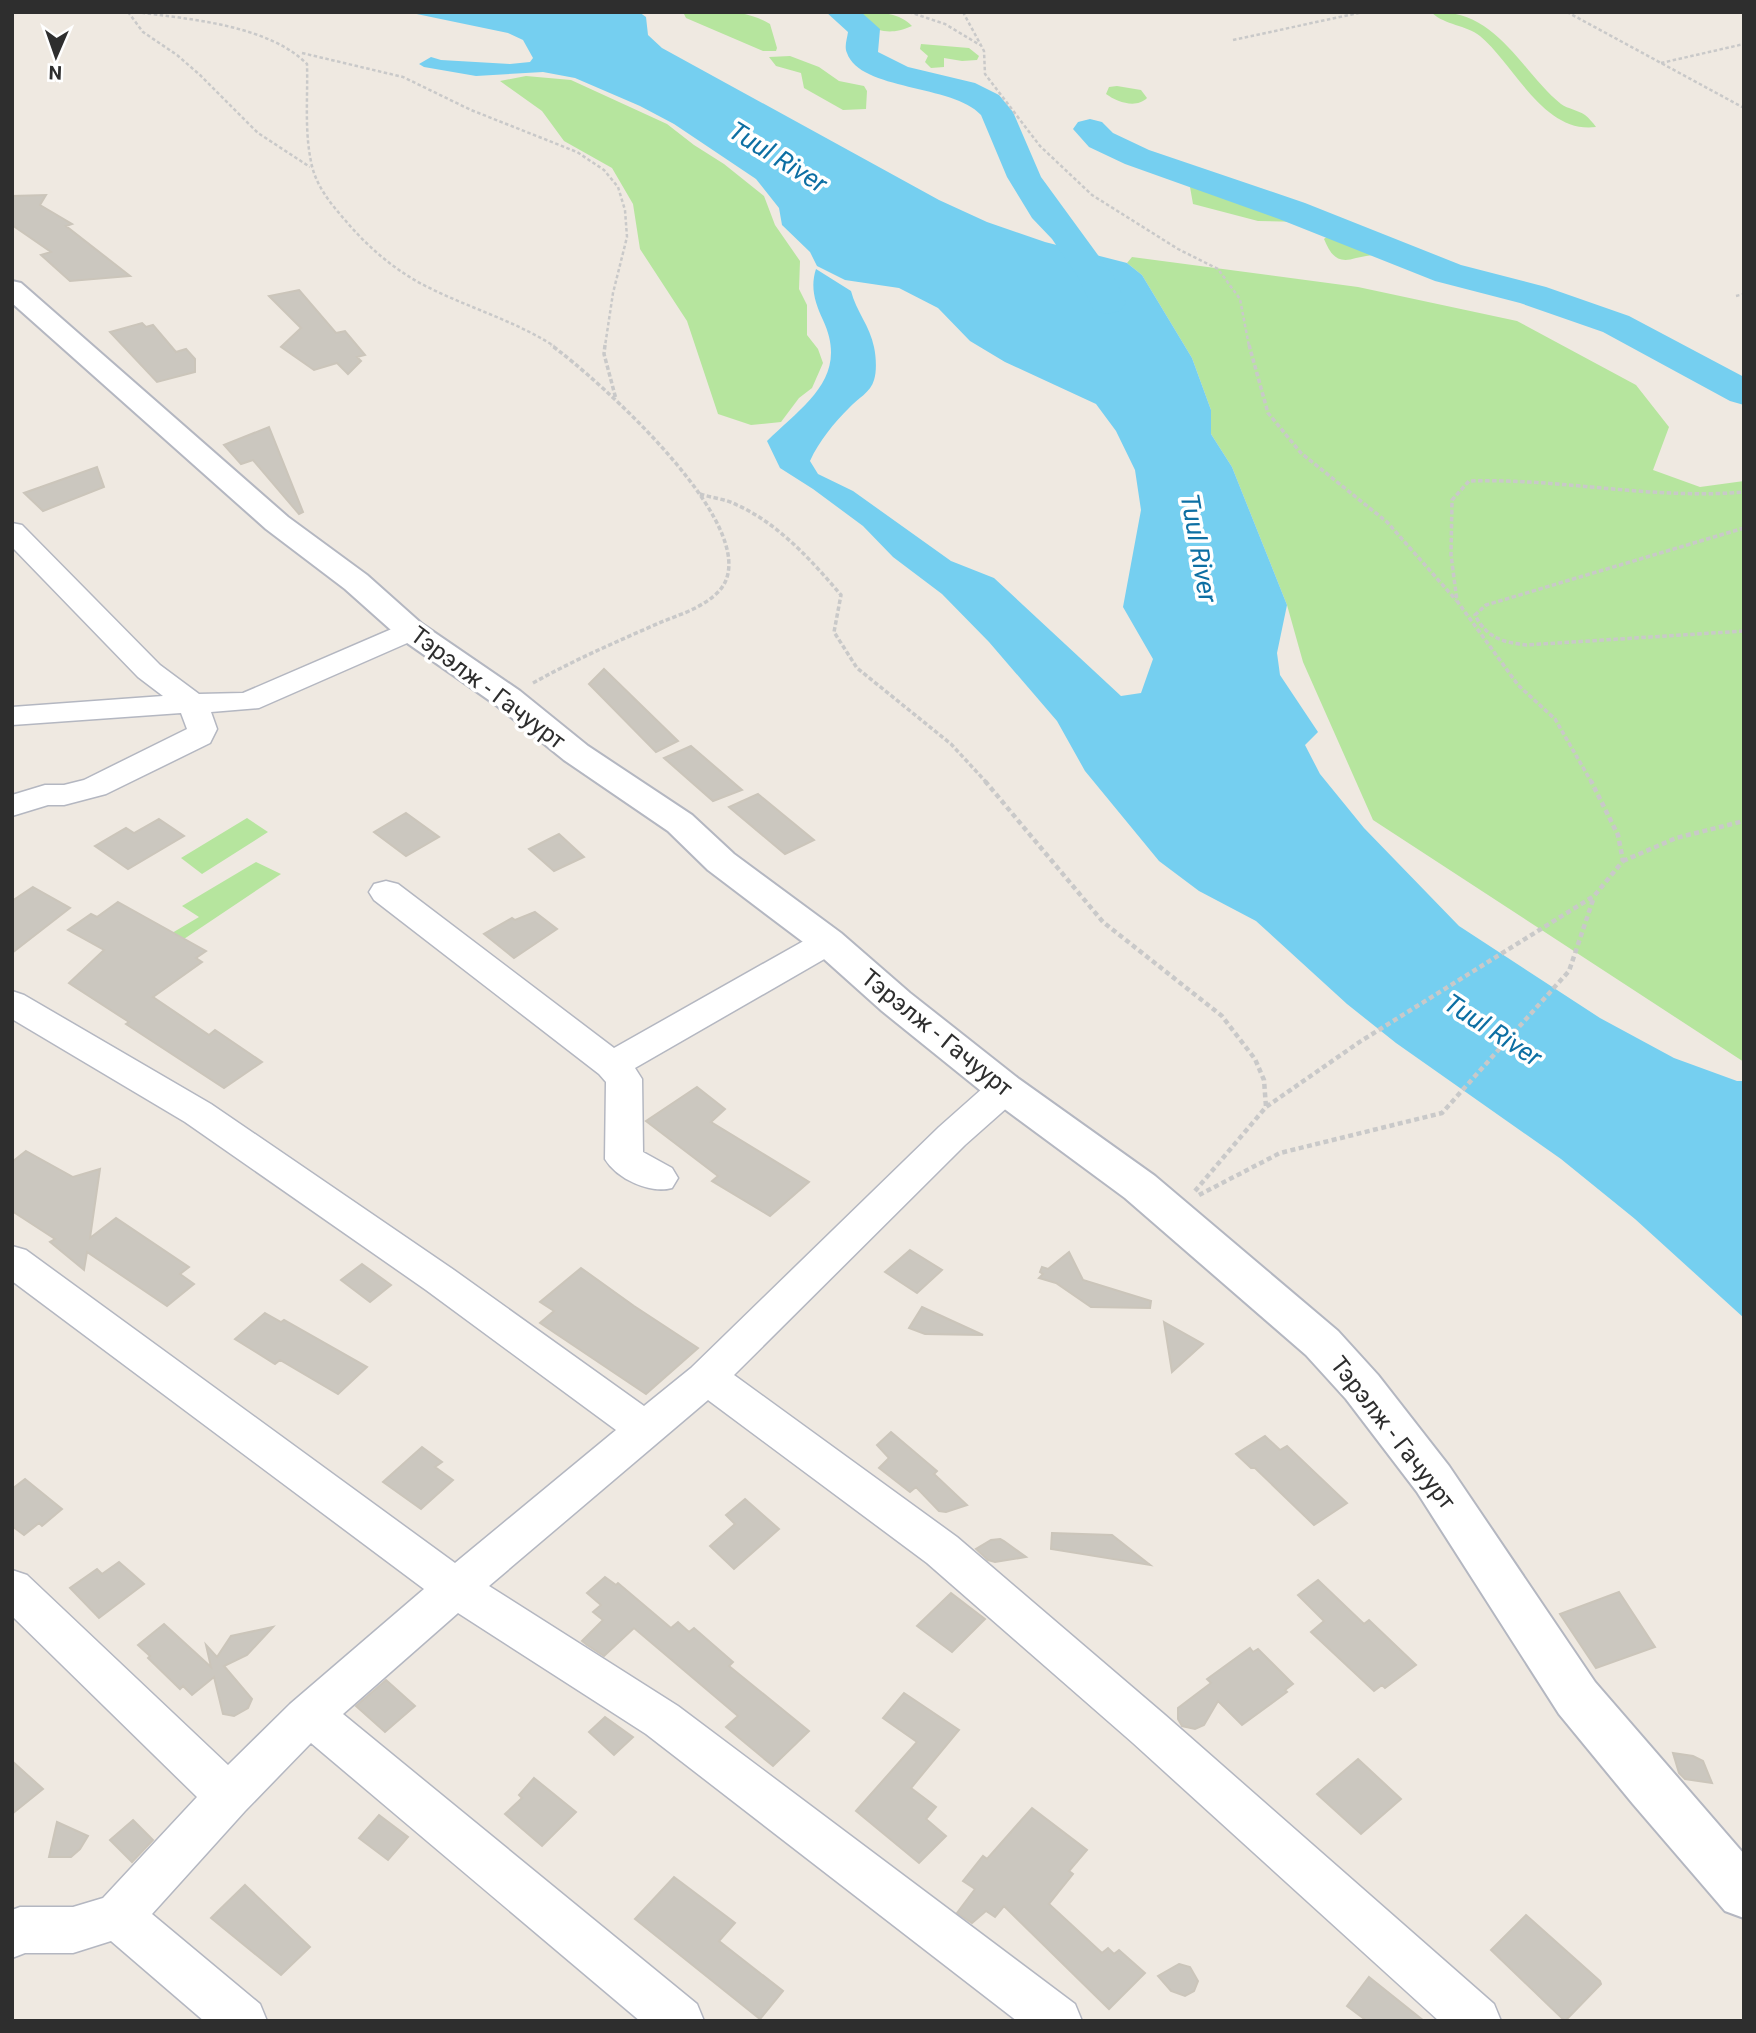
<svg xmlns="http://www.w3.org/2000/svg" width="1756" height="2033" font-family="Roboto,sans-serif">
<rect width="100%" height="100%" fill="#efe9e1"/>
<path fill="#b6e59e" d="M683,12c30,0 61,-4 87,12l7,24 -1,3h-13l-77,-33z
M845,12c22,0 51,-3 67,14 -32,14 -41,-2 -67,-14z
M1432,13c63,-7 90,60 129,91 7,5 17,6 24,11 4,3 8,8 11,12 -53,7 -82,-63 -116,-91 -14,-11 -35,-11 -48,-23z
M921,44l48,4 10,8 -2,4 -15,1 -18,-3v9l-13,1 -6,-6 3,-6 -8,-7z
M790,56l29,11 20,14 25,5 3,5 -1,18 -23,1 -39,-22 -3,-15 -25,-7 -7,-9z
M526,76l45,4 96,44 27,21 30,19 40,32 11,29 25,36 -1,28 8,16v30l11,14 5,14 -11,25 -13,10 -18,24 -30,3 -33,-11 -31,-93 -47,-72 -7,-45 -21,-36 -48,-27 -22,-30 -42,-30z
M1117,86l24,4 6,8c-11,11 -30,4 -41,-4l3,-7z
M1197,169c23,4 41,16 61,25 16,6 33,7 48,14l4,10 -7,4 -45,-1 -65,-17 -6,-34z
M1329,235l32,9 18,9c-8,3 -15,3 -23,5 -18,6 -25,-2 -32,-19z
M1132,257l226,30 159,34 119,64 33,42 -16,43 47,17 44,-6v581l-371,-242 -70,-158 -16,-57 -55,-138 -21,-33v-24l-19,-52 -50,-83 -15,-12z
M247,818l21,14 -66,42 -21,-16z
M256,862l25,12 -100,67 -9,-8 27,-16 -17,-11z"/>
<path fill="#75cff0" d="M407,12h232l7,5 2,18 14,13 277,152 48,22 58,20 82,21 15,12 50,83 19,52v24l21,33 55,138 -10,48 3,22 38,57 -13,13 15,29 44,54 95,98 141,92 74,40 63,23h7v237l-109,-99 -74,-60 -165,-116 -49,-39 -91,-83 -57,-30 -40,-30 -74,-90 -28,-50 -68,-79 -47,-48 -49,-37 -30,-31 -50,-37 -33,-21 -13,-27c36,-36 83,-63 56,-121 -8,-17 -13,-33 -7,-51l35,22c5,20 19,35 23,56 2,9 3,24 0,33 -3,12 -17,19 -25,28 -15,15 -30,33 -39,53l8,13 35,17 98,70 43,17 127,118 20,-3 12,-34 -30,-52 18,-97 -6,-40 -19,-39 -20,-27 -91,-42 -35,-21 -32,-33 -39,-20 -54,-8 -28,-14 -7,-14 -28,-27 -3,-17 -23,-29 -82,-55 -34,-18 -65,-28 -32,-6 -67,4 -52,-9 -5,-3 12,-7 10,3 69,4 20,-2 3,-4 -10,-18 -15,-7z"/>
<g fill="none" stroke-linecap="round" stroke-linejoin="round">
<path fill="#75cff0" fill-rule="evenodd" d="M826,12h35l19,17 -2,23 30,15 67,16 24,12 14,17 28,65 73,100 12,26 -6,8 -13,3 -13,-3 -16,-34 -26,-38 -20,-21 -25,-41 -26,-62c-28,-31 -121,-24 -134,-62 -3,-6 0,-14 1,-21z
M1090,119l12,3 11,11 36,17 156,53 156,62 85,22 83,29 115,61v28l-14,-4 -127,-69 -83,-29 -85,-22 -156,-62 -154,-55 -36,-17 -16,-18 5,-7z"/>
</g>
<path fill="#cbc7bf" stroke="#cbc5ba" stroke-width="2" d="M46,195l-6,10 32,19 -6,2 64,50 -60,5 -29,-26 10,-3 -39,-27v-29z
M299,290l37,43 9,-2 20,24 -8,2 4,4 -13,13 -11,-11 -23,7 -33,-23 20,-19 -32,-32z
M142,323l4,4 7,-2 23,27 10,-3 9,10v13l-38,10 -47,-50z
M269,427l34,85 -4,2 -46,-54 -12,4 -17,-19z
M97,467l7,20 -61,24 -19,-18z
M604,669l74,72 -22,11 -67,-68z
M691,746l51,44 -29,11 -49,-43z
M758,794l56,46 -29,14 -56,-47z
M406,813l33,24 -33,19 -32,-24z
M159,819l25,17 -56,33 -33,-23 31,-18 8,5z
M559,834l25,23 -30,14 -25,-22z
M33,887l37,21 -58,45v-52z
M118,902l88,49 -10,7 6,4 -49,35 56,38 6,-5 47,32 -38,26 -98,-64 3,-2 -60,-39 35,-33 -36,-20 23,-16 6,3z
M535,912l22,17 -43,29 -30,-24 28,-16 3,2z
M697,1087l28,22 -14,13 98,60 -39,34 -58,-35 6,-5 -72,-55z
M26,1151l47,26 27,-8 -10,69 26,-20 73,49 -9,7 14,10 -27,22 -80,-54 -3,18 -34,-28 5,-3 -43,-28v-49z
M910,1250l32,20 -25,23 -32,-21z
M1069,1252l14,28 68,21 -1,7 -59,-1 -35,-24 -17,-5 4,-4 -3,-2 2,-5 6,2z
M362,1264l29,21 -21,17 -29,-22z
M581,1268l53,38 64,42 -52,46 -106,-71 14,-12 -14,-9z
M922,1307l61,28 -58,-1 -16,-6z
M265,1313l16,9 3,-2 83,47 -29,27 -58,-34 -5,4 -40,-25z
M1164,1322l39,22 -31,28z
M891,1432l46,39 -3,3 33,31 -21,7 -7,-1 -23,-24 -6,5 -31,-24 10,-10 -12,-13z
M1265,1436l15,14 7,-4 60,57 -33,22 -59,-57h-4l-15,-14z
M422,1447l20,15 -7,5 18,13 -32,29 -38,-27z
M25,1479l37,30 -20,17 -3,-3 -15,12 -12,-9v-37z
M745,1499l34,30 -45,40 -24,-23 25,-22 -9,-9z
M1052,1533l60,2 38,30 -99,-16z
M1000,1539l4,2 22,16 -31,5 -7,-2 -12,-11 15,-9z
M119,1562l25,22 -45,34 -29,-30 27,-19 5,5z
M605,1577l11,8 2,-2 53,45 7,-6 11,10 5,-4 39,34 -4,4 80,65 -36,35 -47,-39 12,-11 -104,-88 -30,28 -17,-11 -5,-4 21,-21 -10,-8 8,-7 -14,-12z
M1318,1580l46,44 5,-4 47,45 -31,23 -3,-3 -8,6 -63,-59 13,-11 -26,-26z
M1619,1592l36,55 -59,21 -36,-54z
M951,1593l34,26 -33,33 -35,-26z
M164,1624l47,43 -5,-22 11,12 14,-21 42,-9 -26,28 -23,11 28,33 -4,9 -14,8 -11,-2 -9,-37 -22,18 -9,-9 -3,3 -32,-31 2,-2 -12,-11z
M1250,1648l3,4 5,-3 35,35 -8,6 2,2 -45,33 -24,-24 -14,24 -9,4 -13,-3 -4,-7v-11l33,-25 -4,-4z
M386,1680l29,26 -30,26 -29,-26z
M904,1693l55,37 -48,58 25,19 -10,12 20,17 -27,27 -63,-52 61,-69 -34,-24z
M605,1717l28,20 -19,18 -25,-23z
M1673,1753l20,3 10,5 9,22 -27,-4 -6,-6z
M1358,1759l43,40 -40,35 -44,-40z
M12,1761l31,28 -31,25z
M534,1778l42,34 -34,34 -37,-32 17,-16 -3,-3z
M1032,1808l55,42 -18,21 4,3 -24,30 53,49 6,-5 6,6 5,-4 26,23 -36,36 -105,-103 -9,11 -9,-6 -14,12 -15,-10 18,-24 -12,-8 20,-25 4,3z
M379,1815l29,22 -20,23 -29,-22z
M133,1820l20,20 -21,22 -22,-22z
M57,1822l31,14 -8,13 -9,8h-22z
M674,1877l61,46 -16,18 64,50 -23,28 -125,-100z
M245,1885l65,62 -29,28 -70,-57z
M1526,1915l74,66 1,3 -36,37 -74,-71z
M1179,1964l11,3 8,14 -4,10 -9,5 -14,-5 -13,-15z
M1369,1977l55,44h-57l-20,-15z"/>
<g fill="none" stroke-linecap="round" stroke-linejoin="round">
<g stroke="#b4b7c1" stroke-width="3">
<path id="minor" d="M12,523l10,2 138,140 39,29 44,-1 158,-68 10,-3 10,3 5,6 -5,6 -162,71 -48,4 6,17 -7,14 -104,51 -42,11h-16l-36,11v-21l33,-10h19l20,-5 103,-51 -6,-16 -169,12v-18l151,-11 -25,-19 -126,-130z
M386,881l12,3 216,164 202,-114 12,-3 12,3 5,8 -5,8 -205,118 7,11 1,73 29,16 6,10 -6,10c-22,6 -55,-9 -67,-29l1,-77 -7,-8 -225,-174 -5,-8 5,-8z
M12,991l12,4 187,109 243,166 190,136 47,-38 248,-241 53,-47 13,-4 13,4 5,9 -5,9 -53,47 -231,230 223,162 208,178 329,289 7,17h-62l-306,-278 -206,-180 -219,-163 -219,186 189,120 397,298 7,17h-65l-371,-287 -188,-121 -115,101 354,290 7,17h-64l-329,-278 -66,68 -93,103 108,90 7,17h-63l-93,-80 -38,12h-48l-13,5v-48l8,-3h53l30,-9 94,-101 -185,-181v-46l15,5 201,190 62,-61 134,-115 -412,-308v-35l14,4 429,313 161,-133 -190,-140 -241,-168 -173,-103z"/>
</g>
<g stroke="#b4b7c1" stroke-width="4">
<path id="secondary" d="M12,281l9,2 267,234 79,58 55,49 98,67 68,55 104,69 42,39 107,79 69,60 109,86 136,97 183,155 40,44 71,91 146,216 149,172v64l-19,-7 -92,-107 -74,-90 -142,-222 -71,-93 -40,-44 -181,-157 -134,-99 -109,-88 -67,-60 -107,-81 -40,-39 -104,-71 -68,-55 -96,-67 -55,-49 -79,-60 -254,-226z"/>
</g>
<path stroke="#c9c9c9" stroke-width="2.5" stroke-dasharray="3.5 2.5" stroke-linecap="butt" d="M128,12l15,20 34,23 23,20 58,58 52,34
M136,12c53,7 132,13 171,52 1,34 -3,69 5,102 5,21 19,38 33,54 21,25 45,46 73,62 44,24 94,37 136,64
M909,12l36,12 35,21
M963,12l21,39 1,23 55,72 52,49 86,54 40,20 22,30 9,47
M1567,12l177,96
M1233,40l130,-28
M302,53l101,24 68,33 106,42 27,18 14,17 7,23 2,27 -14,56 -8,53
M1661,63l83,-19
M1736,296l8,-2"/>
<path stroke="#c9c9c9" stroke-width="3.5" stroke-dasharray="4.5 2.5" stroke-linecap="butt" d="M605,345l-1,9 12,45
M1249,345l19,68 33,40 86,69 69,78
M700,494c12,4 26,5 37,11 42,19 75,56 104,90l-7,37 23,36 94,76 36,39
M1744,528l-258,77 -11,10c12,23 27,27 51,30l218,-14
M533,683c41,-23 83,-41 126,-60 19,-8 41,-14 57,-29 63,-56 -123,-219 -165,-249
M1592,783l-37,-64 -37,-34 -61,-84 -6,-46 1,-55 17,-19c92,-3 183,19 275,11"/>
<path stroke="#c9c9c9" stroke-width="4.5" stroke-dasharray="5 3.5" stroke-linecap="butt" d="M985,781l118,141 119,94 33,43 9,21 2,27
M1623,861l53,-23 68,-17
M1195,1191l71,-84 95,-66 233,-145 29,-35 -5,-26 -27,-54
M1199,1195l81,-42 162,-40 127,-142 25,-74"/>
<use href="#minor" fill="#fff" fill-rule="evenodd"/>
<use href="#secondary" fill="#fff" fill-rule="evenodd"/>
</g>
<g text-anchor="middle" stroke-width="7" stroke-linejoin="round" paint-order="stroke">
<g font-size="24" fill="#2e2e2e" stroke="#fff">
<text transform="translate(488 688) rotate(37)" y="8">Тэрэлж - Гачуурт</text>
<text transform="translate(937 1033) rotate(39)" y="8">Тэрэлж - Гачуурт</text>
<text transform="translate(1393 1433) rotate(52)" y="8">Тэрэлж - Гачуурт</text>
</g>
<g font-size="26" font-style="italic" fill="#0d6fa3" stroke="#fff">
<text transform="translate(778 157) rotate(32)" y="9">Tuul River</text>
<text transform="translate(1199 548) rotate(80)" y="9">Tuul River</text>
<text transform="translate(1493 1030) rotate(33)" y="9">Tuul River</text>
</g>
</g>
<rect width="1756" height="2033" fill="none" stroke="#2e2e2e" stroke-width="28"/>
<g transform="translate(56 56) rotate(182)" stroke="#ffffff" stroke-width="5" paint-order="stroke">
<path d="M0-5L12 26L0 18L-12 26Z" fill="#2e2e2e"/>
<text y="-10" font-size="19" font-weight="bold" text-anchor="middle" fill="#2e2e2e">N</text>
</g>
</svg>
